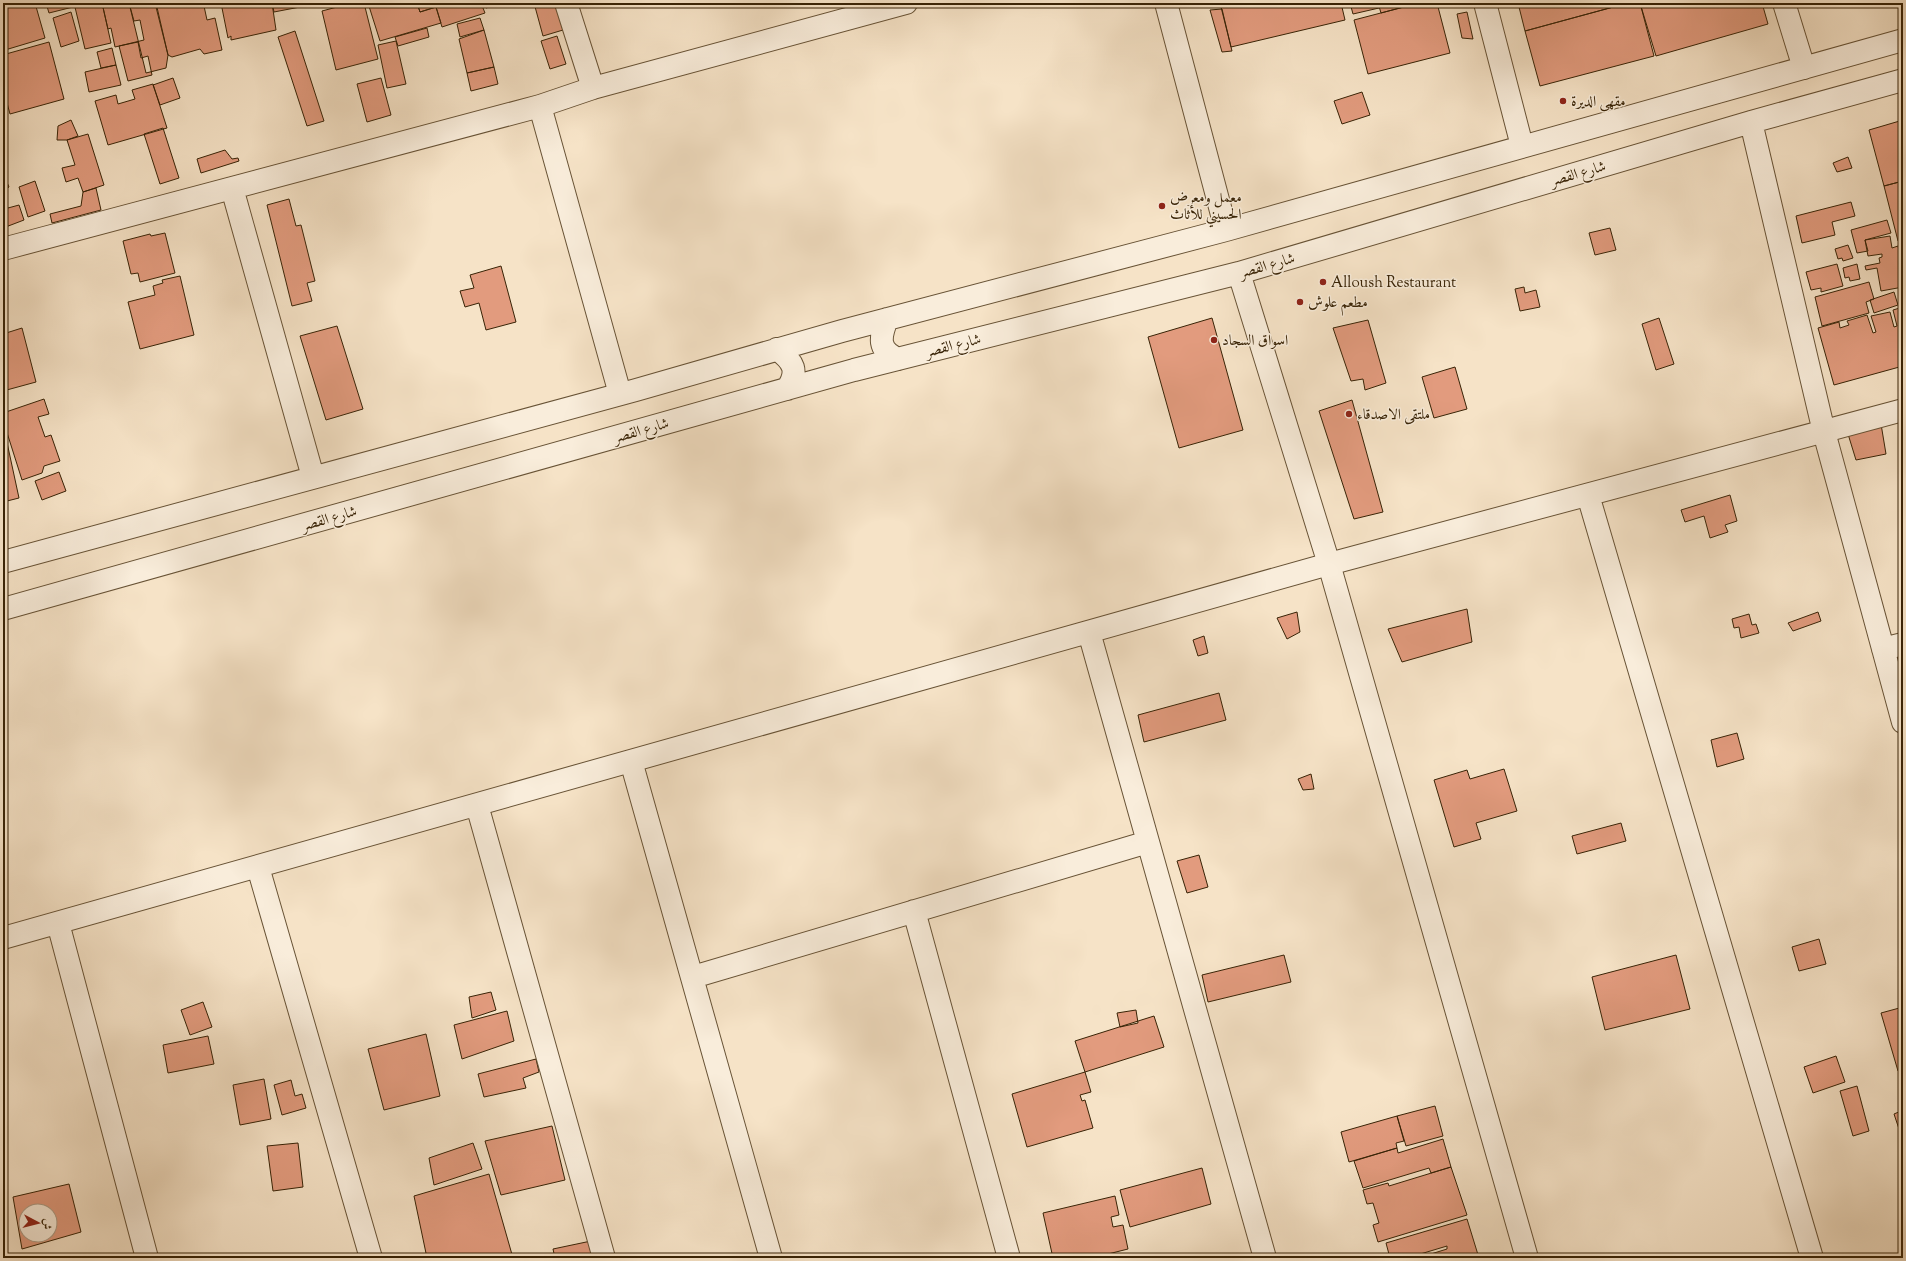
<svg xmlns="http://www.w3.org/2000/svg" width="1906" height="1261" font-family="'Sorts Mill Goudy',Amiri,serif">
<rect width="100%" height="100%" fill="#f6e3c7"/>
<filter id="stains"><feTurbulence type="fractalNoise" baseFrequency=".005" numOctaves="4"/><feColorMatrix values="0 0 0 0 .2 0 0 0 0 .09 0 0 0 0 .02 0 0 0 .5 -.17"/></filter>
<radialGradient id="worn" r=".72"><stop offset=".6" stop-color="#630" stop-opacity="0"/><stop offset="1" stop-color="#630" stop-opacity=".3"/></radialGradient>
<path fill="#e29b7e" stroke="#382306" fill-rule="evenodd" d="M3,3h32l10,35 -40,12 -2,-5z
M46,3h26l1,4 -24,6z
M74,3h28l9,40 -26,6z
M102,3h27l5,18 6,-1 4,20 -29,7 -4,-19 -3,1z
M148,3h7l13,52 -2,13 -20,5 -16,-66z
M156,3h54v2l-6,1 3,14 8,-2 7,32 -18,4 -4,-5 -28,8 -4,-2z
M221,3h51l4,27 -45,10v-4l-3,2z
M272,3h27l1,4 -26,5z
M352,3h12l14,56 -42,11 -14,-59z
M368,3h49l3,9 16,-5 5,16 -61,18z
M417,3h64l4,10 -43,14 -6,-20 -16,5z
M484,3h19l-17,5z
M534,3h21l8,27 -20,6z
M1220,3h121l4,17 -114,27z
M1350,3h28l1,5 -26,6z
M1378,3h41l-38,10z
M1419,3h18l13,50 -82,21 -14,-54z
M1518,3h110l-103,28z
M1628,3h12l14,53 -114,30 -15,-55z
M1640,3h122l6,21 -112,32z
M1222,9l9,38 1,4 -10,1 -12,-42z
M71,12l8,29 -18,6 -8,-29z
M1467,12l6,27 -11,-1 -5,-24z
M480,18l4,12 -24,7 -3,-13z
M427,28l2,9 -31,9 -3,-9z
M484,30l10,37 -27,6 -8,-34z
M295,31l29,90 -17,5 -29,-89z
M557,36l9,28 -16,5 -9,-28z
M396,41l10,43 -19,4 -9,-43z
M49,42l15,57 -54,15 -7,-26v-43l3,9z
M138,42l3,16 7,-2 4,19 -24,6 -9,-35z
M112,48l4,17 -15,3 -4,-16z
M116,65l5,20 -32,7 -4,-20z
M494,67l4,17 -27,7 -4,-18z
M173,78l7,20 -20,7 -7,-20z
M381,78l10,37 -24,7 -10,-38z
M153,84l14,44 -59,17 -13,-44 21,-6 2,9 17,-5 -3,-9z
M1362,92l8,23 -28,9 -8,-23z
M71,120l7,16 -11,4h-10l1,-14z
M1903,120v61l-19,5 -15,-56z
M163,128l16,50 -19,6 -16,-50z
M88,134l16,51 -21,7 -5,-14 -12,4 -4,-14 13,-3 -8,-25z
M225,150l7,9 6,-1 1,3 -38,12 -4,-14z
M1848,157l4,11 -15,4 -4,-9z
M3,173l6,14 -6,4z
M35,181l10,30 -17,6 -9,-30z
M1903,181v59l-5,1 -14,-55z
M96,188l5,22 -49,13 -2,-9 31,-8 2,-14z
M3,195l5,13 11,-3 5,15 -21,8z
M289,199l7,27 5,-1 14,56 -8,2 5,18 -20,5 -25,-101z
M1851,202l4,14 -23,6 3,13 -33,8 -6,-27z
M1887,220l4,13 -26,7 3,11 -11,2 -6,-23z
M1610,228l6,22 -21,5 -6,-22z
M165,233l10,40 -35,9 -2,-9 -7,1 -8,-33 27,-7 1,2z
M1890,236l2,12 6,-2 5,24v17l-22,4 -4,-23 -11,2 -1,-4 15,-3 -1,-5 3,-1v-3l-14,2 -3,-16z
M1848,245l5,13 -10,3 -1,-3 -4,1 -3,-10z
M1837,264l6,22 -22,6v-4l-10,2 -5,-18z
M1857,264l3,15 -10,2 -1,-4 -4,1 -2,-10z
M501,266l15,56 -30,8 -7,-27 -14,4 -5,-16 14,-3 -4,-13z
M180,276l14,59 -54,14 -12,-47 27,-7 -2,-9 10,-3 -1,-3z
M1869,282l5,17 -8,3 3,11 -47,13 -7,-29z
M1524,287l1,6 11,-3 4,17 -20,4 -5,-22z
M1894,292l4,13 -24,8 -4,-13z
M1903,307v59l-69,19 -16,-57 21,-6 1,6 9,-3 -2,-4 20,-6 6,18 3,-1 -5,-16 19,-4 4,15 3,-1 -4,-16z
M1212,318l31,112 -64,18 -31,-111z
M1659,318l15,46 -18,6 -14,-46z
M1368,320l18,63 -21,7 -2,-11 -12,2 -18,-53z
M337,326l26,83 -37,11 -26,-84z
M22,328l14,54 -33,9v-57z
M1455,367l12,42 -33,9 -12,-41z
M44,399l5,15 -11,3 7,20 6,-2 9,26 -16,5 -2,7 -20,7 -19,-60v-7z
M1352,400l31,112 -29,7 -35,-108z
M3,424l16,74 -16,4z
M1881,424l5,30 -30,6 -8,-26z
M59,472l7,19 -24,9 -7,-19z
M1730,495l7,26 -12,4 3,7 -18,6 -6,-22 -19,6 -4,-12z
M1467,609l5,33 -70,20 -14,-33z
M1297,612l3,20 -13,7 -10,-21z
M1818,612l3,9 -28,10 -5,-8z
M1749,614l3,11 4,-1 3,9 -18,5 -2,-11 -5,1 -2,-9z
M1204,636l4,17 -10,3 -5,-16z
M1219,693l7,27 -82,22 -6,-27z
M1737,733l7,26 -27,8 -6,-27z
M1504,769l13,42 -41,12 5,16 -27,8 -20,-67 33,-10 3,9z
M1311,774l3,15 -11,1 -5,-11z
M1621,823l5,18 -49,13 -5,-18z
M1199,855l9,32 -21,6 -10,-32z
M1819,939l7,25 -27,7 -7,-24z
M1284,955l7,27 -83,20 -6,-27z
M1676,955l14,54 -85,21 -13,-53z
M491,992l5,18 -24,8 -3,-21z
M203,1002l9,25 -22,8 -9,-25z
M1903,1007v62l-5,2 -17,-58z
M1136,1010l2,13 -18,4 -3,-14z
M507,1011l7,30 -52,18 -8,-34z
M1154,1016l10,31 -79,25 -10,-31z
M426,1034l14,62 -56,14 -16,-61z
M208,1036l6,28 -46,9 -5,-28z
M1836,1056l9,26 -32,11 -9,-26z
M536,1059l3,13 -16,6 3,10 -42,9 -6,-23z
M1085,1072l6,20 -11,3 2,6 3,-1 8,28 -66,19 -15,-53z
M264,1079l7,40 -31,6 -7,-40z
M291,1080l4,16 7,-2 4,14 -24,7 -8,-30z
M1857,1086l12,45 -16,5 -13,-45z
M1902,1102l1,29 -3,1 -6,-18 7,-3z
M1435,1106l8,30 -37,10 -9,-30z
M1397,1116l7,25 -8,2 1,5 -48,14 -8,-30z
M552,1126l13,54 -64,15 -16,-54z
M1443,1139l8,28 -20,6 -2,-5 -66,20 -9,-27 43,-13 1,5z
M298,1143l5,44 -30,4 -6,-45z
M473,1143l9,26 -48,16 -5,-27z
M1451,1167l16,48 -89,27 -5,-17 6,-2 -6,-20 -6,1 -4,-14 25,-7 1,3z
M1202,1168l9,36 -81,23 -10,-37z
M489,1174l24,84h-86l-13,-62z
M69,1184l12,48 -59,17 -9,-52zM26,1211h24v24h-24z
M1115,1196l4,19 -8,2 2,10 10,-2 5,24 -36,9h-39l-10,-45z
M1467,1219l12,39h-61l29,-9v-3l-40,12h-17l-4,-15z
M591,1241l4,17h-40l-2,-9z"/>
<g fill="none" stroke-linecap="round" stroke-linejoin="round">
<g stroke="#685336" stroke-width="24">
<path id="minor" d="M566,3l27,85
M1166,3l60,227
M1485,3l37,143
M1784,3l20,65
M540,106l80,288
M1751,122l73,310 79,290
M232,188l81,289
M3,249l537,-143 53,-18 313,-85
M1239,273l90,291 198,694
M887,319c-7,18 -10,31 11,40
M777,349c17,13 22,22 10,40
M1588,495l224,763
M3,562l633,-172 206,-59 384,-101 677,-190
M3,609l851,-239 385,-97 512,-151 152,-42
M1089,632l176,626
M1883,649l20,-5
M631,761l140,497
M477,805l127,453
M258,867l113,391
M914,911l95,347
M58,923l89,335
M3,938l1326,-374 574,-154
M693,977l455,-135"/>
</g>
<use href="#minor" stroke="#f9eddb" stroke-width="22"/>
</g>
<g fill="#8f2418" stroke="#f9eddb" stroke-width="1.5">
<circle cx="1563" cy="101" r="4"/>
<circle cx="1162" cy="206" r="4"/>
<circle cx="1323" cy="282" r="4"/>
<circle cx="1300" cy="302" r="4"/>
<circle cx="1214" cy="340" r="4"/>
<circle cx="1349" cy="414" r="4"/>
</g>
<g text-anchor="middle" stroke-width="3" stroke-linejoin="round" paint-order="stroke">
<g font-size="15" fill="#382306" stroke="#f9eddb" text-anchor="start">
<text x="1571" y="106">مقهى الديرة</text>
<text x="1170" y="202">معمل ومعرض<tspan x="1170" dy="17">الحسيني للأثاث</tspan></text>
<text x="1331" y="287">Alloush Restaurant</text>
<text x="1308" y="307">مطعم علوش</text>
<text x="1222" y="345">اسواق السجاد</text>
<text x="1357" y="419">ملتقى الاصدقاء</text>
</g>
<g font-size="15" fill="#382306" stroke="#f9eddb">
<text transform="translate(1578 173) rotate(-16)" y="5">شارع القصر</text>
<text transform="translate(1267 265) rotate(-16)" y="5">شارع القصر</text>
<text transform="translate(953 345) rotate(-14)" y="5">شارع القصر</text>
<text transform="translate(641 430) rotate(-16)" y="5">شارع القصر</text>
<text transform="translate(329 518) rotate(-16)" y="5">شارع القصر</text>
</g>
</g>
<rect width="1906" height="1261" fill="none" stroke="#f6e3c7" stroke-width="16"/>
<rect x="4" y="4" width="1898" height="1253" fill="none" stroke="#382306" stroke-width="2"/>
<rect x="8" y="8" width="1890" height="1245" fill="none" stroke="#382306"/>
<g transform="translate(38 1223) rotate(97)"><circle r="19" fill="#f9eddb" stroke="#ac9c86"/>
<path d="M0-3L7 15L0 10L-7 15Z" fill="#8f2418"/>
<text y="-6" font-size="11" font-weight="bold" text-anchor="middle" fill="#382306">ش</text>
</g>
<rect width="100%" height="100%" filter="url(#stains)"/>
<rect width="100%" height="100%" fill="url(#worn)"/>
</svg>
